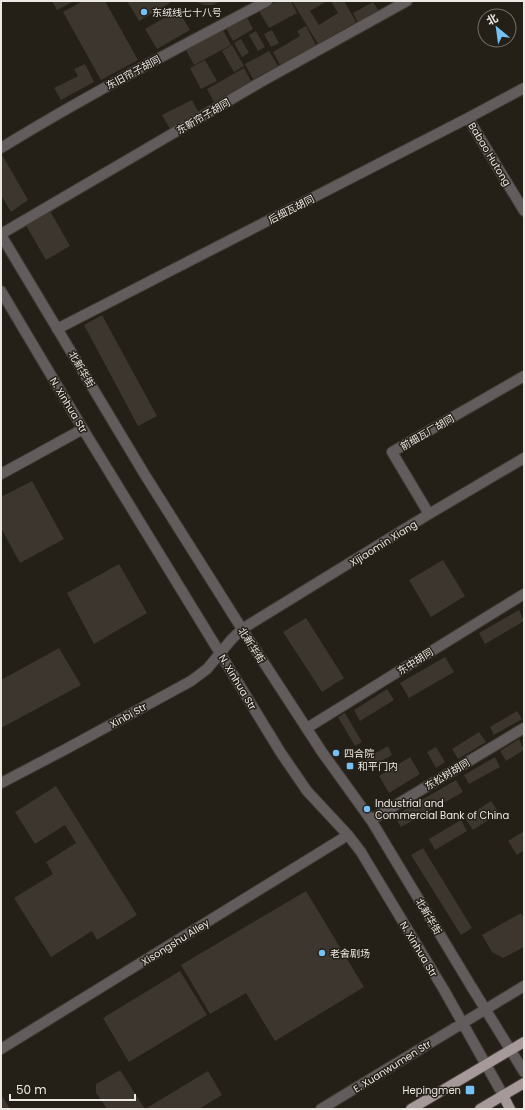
<svg xmlns="http://www.w3.org/2000/svg" width="525" height="1110" font-family="Poppins,'Noto Sans SC',sans-serif">
<rect width="100%" height="100%" fill="#241f17"/>
<path fill="#3c362e" d="M52,1h22l-17,9z
M83,1h22l33,59 -37,20 -38,-68z
M127,1h42l1,2 -31,18z
M195,1h27l-10,4h-8z
M277,1h14l6,12 -28,15 -10,-17z
M292,1h35l-17,10 9,14 19,-12 -7,-12h13l12,21 -38,22z
M373,2l6,9 -21,12 -5,-10z
M178,10l12,20 -33,19 -12,-20z
M246,15l7,14 -20,12 -8,-15z
M306,26l10,19 -36,20 -7,-13 27,-16 -3,-5z
M223,30l8,15 -37,20 -8,-15z
M272,30l7,13 -8,4 -7,-13z
M256,31l9,16 -7,4 -9,-16z
M241,39l8,14 -7,4 -8,-14z
M232,45l12,21 -10,6 -12,-21z
M269,51l9,15 -25,13 -8,-15z
M205,60l12,21 -16,8 -11,-21z
M85,64l9,18 -33,18 -7,-12 24,-12 -4,-7z
M244,68l7,13 -37,21 -7,-13z
M192,100l7,13 -29,16 -8,-14z
M1,153l27,47 -17,12 -10,-17z
M49,209l21,37 -24,14 -22,-38z
M102,315l55,101 -19,10 -54,-101z
M32,481l32,58 -44,24 -19,-35v-31z
M443,560l22,36 -34,21 -22,-37z
M119,564l28,49 -53,31 -27,-51z
M519,610l5,11 -39,23 -6,-11z
M306,618l38,60 -22,14 -39,-60z
M59,648l22,37 -80,43v-48z
M445,657l9,15 -45,26 -9,-15z
M387,689l7,11 -34,21 -6,-11z
M517,711l5,8 -28,16 -4,-8z
M345,713l17,29 -7,4 -17,-29z
M479,732l7,10 -28,17 -6,-10z
M519,739l5,11 -18,11 -6,-10z
M388,746l4,9 -23,13 -4,-9z
M436,747l9,15 -9,6 -9,-16z
M410,757l10,17 -31,19 -10,-17z
M495,757l5,10 -31,17 -5,-9z
M456,780l7,12 -62,35 -7,-11z
M56,786l81,129 -40,25 -5,-9 -41,26 -37,-59 39,-24 -7,-12 30,-19 -11,-18 -30,19 -20,-32z
M491,801l8,12 -26,17 -8,-12z
M461,820l6,11 -32,19 -6,-11z
M524,831v19l-7,5 -9,-14z
M423,848l49,80 -11,7 -50,-80z
M306,891l58,96 -89,54 -29,-48 -36,21 -29,-49z
M521,913l3,5v29l-21,11 -11,-6 -10,-17z
M180,971l27,44 -78,47 -26,-44z
M120,1070l25,39 63,-38 14,24 -23,14h-92l-11,-16v-9z
M1,1094l9,15h-9z"/>
<g fill="none" stroke-linecap="round" stroke-linejoin="round">
<g stroke="#403b34" stroke-width="12">
<path id="minor" d="M468,118l56,93
M1,148c86,-53 177,-100 266,-147
M1,234l258,-151 148,-82
M1,235l144,240 97,154 80,123 49,68 100,166 53,86
M1,291l82,138 198,324 26,38 41,44 13,17 83,138 59,105
M57,329l411,-211 56,-30
M1,474l82,-45
M429,514l-37,-62 132,-76
M307,728l217,-134
M1,783l65,-34 125,-68 16,-12 24,-29 11,-11 187,-115 95,-56
M371,820l153,-92
M1,1049l347,-214
M321,1109l203,-123"/>
</g>
<g stroke="#403b34" stroke-width="12">
<path id="major" d="M503,1095l7,14
M411,1109l113,-67
M480,1109l44,-26"/>
</g>
<use href="#minor" stroke="#625c5d" stroke-width="10"/>
<use href="#major" stroke="#a6999a" stroke-width="10"/>
</g>
<g fill="#73c1f5" stroke="#241f17" stroke-width="1.5">
<circle cx="144" cy="12" r="4"/>
<circle cx="336" cy="753" r="4"/>
<rect x="346" y="762" width="8" height="8" rx="2"/>
<circle cx="367" cy="809" r="4"/>
<circle cx="322" cy="953" r="4"/>
<rect x="465" y="1085" width="10" height="10" rx="2"/>
</g>
<g text-anchor="middle" stroke-width="3" stroke-linejoin="round" paint-order="stroke">
<g font-size="10" fill="#ece8e3" stroke="#241f17" text-anchor="start">
<text x="152" y="16">东绒线七十八号</text>
<text x="344" y="757">四合院</text>
<text x="358" y="770">和平门内</text>
<text x="375" y="807">Industrial and<tspan x="375" dy="12">Commercial Bank of China</tspan></text>
<text x="330" y="957">老舍剧场</text>
<text x="461" y="1094" text-anchor="end">Hepingmen</text>
</g>
<g font-size="10" fill="#ece8e3" stroke="#241f17">
<text transform="translate(133 72) rotate(-28)" y="4">东旧帘子胡同</text>
<text transform="translate(203 116) rotate(-30)" y="4">东新帘子胡同</text>
<text transform="translate(490 154) rotate(59)" y="4">Babao Hutong</text>
<text transform="translate(291 209) rotate(-27)" y="4">后细瓦胡同</text>
<text transform="translate(82 369) rotate(59)" y="4">北新华街</text>
<text transform="translate(69 405) rotate(59)" y="4">N. Xinhua Str</text>
<text transform="translate(427 432) rotate(-30)" y="4">前细瓦厂胡同</text>
<text transform="translate(383 543) rotate(-32)" y="4">Xijiaomin Xiang</text>
<text transform="translate(252 645) rotate(57)" y="4">北新华街</text>
<text transform="translate(415 661) rotate(-32)" y="4">东中胡同</text>
<text transform="translate(238 682) rotate(59)" y="4">N. Xinhua Str</text>
<text transform="translate(128 715) rotate(-29)" y="4">Xinbi Str</text>
<text transform="translate(447 774) rotate(-31)" y="4">东松树胡同</text>
<text transform="translate(429 916) rotate(59)" y="4">北新华街</text>
<text transform="translate(175 942) rotate(-32)" y="4">Xisongshu Alley</text>
<text transform="translate(419 949) rotate(59)" y="4">N. Xinhua Str</text>
<text transform="translate(392 1066) rotate(-32)" y="4">E. Xuanwumen Str</text>
</g>
</g>
<rect width="525" height="1110" fill="none" stroke="#ece8e3" stroke-width="4"/>
<g transform="translate(497 28) rotate(331)"><circle r="19" fill="#241f17" stroke="#746f69"/>
<path d="M0-3L7 15L0 10L-7 15Z" fill="#73c1f5"/>
<text y="-6" font-size="11" font-weight="bold" text-anchor="middle" fill="#ece8e3">北</text>
</g>
<path d="M10 1094v6h125v-6" fill="none" stroke="#ece8e3" stroke-width="2"/>
<text x="16" y="1094" font-size="12" fill="#ece8e3" stroke="#241f17" stroke-width="3" paint-order="stroke">50 m</text>
</svg>
